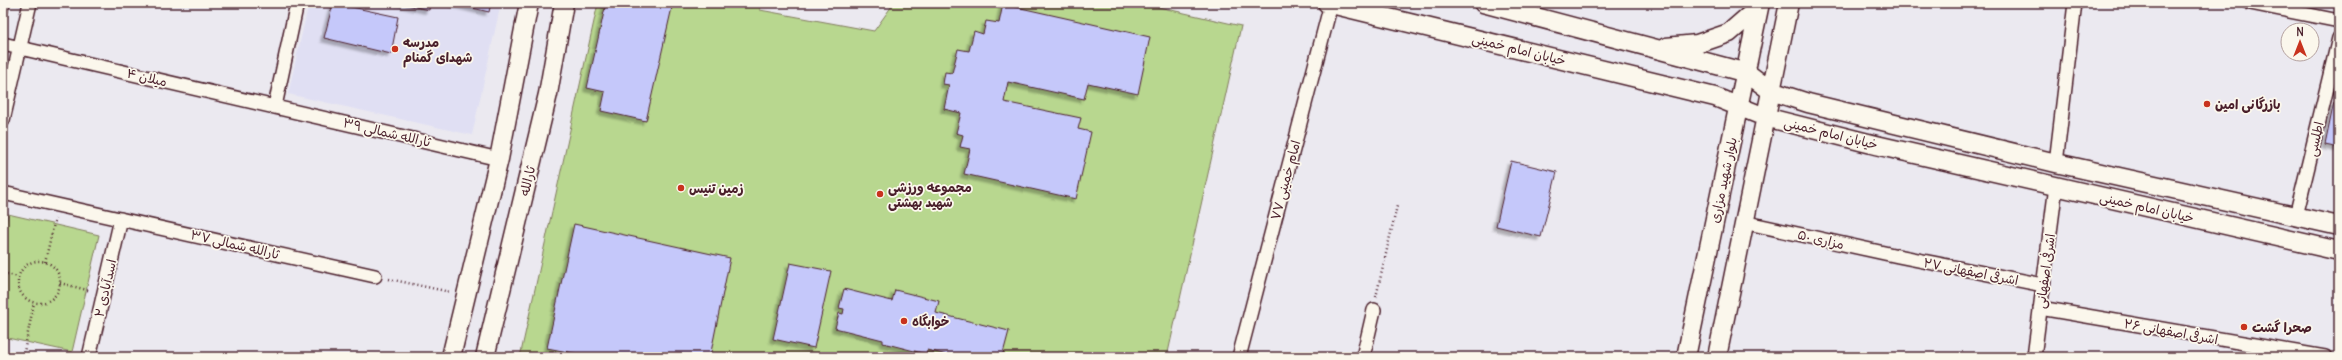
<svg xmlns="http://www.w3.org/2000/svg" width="2342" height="360" font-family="Delius,'Playpen Sans Arabic',sans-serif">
<defs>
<filter id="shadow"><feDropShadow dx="-3.5" dy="3.5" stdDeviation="1" flood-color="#0004"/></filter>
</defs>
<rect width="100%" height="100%" fill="#ebe9f0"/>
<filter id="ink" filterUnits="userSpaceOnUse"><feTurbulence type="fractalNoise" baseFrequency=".025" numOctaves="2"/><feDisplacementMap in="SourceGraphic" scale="8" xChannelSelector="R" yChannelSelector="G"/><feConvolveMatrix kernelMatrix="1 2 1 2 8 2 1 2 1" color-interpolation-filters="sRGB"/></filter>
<g filter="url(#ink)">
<path fill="#e0dff3" d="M309,3h192l-29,132 -184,-41z"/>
<path fill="#b8d78f" stroke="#817b5d" d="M598,3h162v7l114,21 20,-28h247l100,23 -74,331h-647z
M8,214l91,21 -27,117 -69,-15v-102z"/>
<path fill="#c5c8fa" stroke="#4a1f2b" filter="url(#shadow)" d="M3,3h7l-4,18 -3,-1z
M333,3l65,14 -7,37 -67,-16z
M398,3h32l-1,7z
M452,3h39l-2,9z
M606,3h67l-27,118 -45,-10 4,-19 -18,-4z
M1003,4l147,33 -12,57 -50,-11 -4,16 -76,-17 -4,20 77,16 -3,11 13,3 -15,67 -112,-25 6,-25 -10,-2 3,-12 -7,-2 5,-20 -17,-4 5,-24 -6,-1 2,-12 7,1 6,-24 11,2 5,-20 9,3 3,-13 13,2z
M2334,102l5,1v45l-14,-3z
M1511,161l46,11 -16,65 -45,-11z
M574,224l156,34 -20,99h-116l-47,-9z
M790,263l41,8 -17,77 -41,-9z
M844,289l48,12 3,-11 44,11 -3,12 73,18 -7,26h-47l-28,-7 -1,4 -43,-11v-3l-48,-12 4,-15 4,1 1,-5 -5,-1z"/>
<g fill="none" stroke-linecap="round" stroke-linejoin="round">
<g stroke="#4a1f2b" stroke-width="16">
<path id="street" d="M2250,3l89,18
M3,44l496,115
M275,106l22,-103
M3,120l27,-117
M2056,163l19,-160
M3,193l372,83
M2296,216l43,-178
M1743,222l155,34 145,29
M2040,308l285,49
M89,357l32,-138
M1239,357l92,-353
M1363,357l11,-47
M2034,357l22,-171"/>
</g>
<g stroke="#4a1f2b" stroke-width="21">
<path id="secondary" d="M1327,3l388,94 50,20 111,28 463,106
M1483,3l264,70 24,18 37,12 248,60 283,63
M1666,47l31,-3 32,-11 30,-26
M451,357l48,-198 30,-156
M485,357l63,-263 16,-91
M1686,357l74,-354
M1717,357l72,-354"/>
</g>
<path stroke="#4a1f2b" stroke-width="2.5" stroke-dasharray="1 3" stroke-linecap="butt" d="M18 282a21 21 0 1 1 42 0a21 21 0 1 1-42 0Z
M45,262l10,-43
M3,273l15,4
M389,279l61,13
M60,283l31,8
M1376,297l21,-91
M23,357l11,-54"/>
<use href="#street" stroke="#fbf7ec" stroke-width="13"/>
<use href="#secondary" stroke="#fbf7ec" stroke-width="18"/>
</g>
</g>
<g fill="#c8321e" stroke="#fbf7ec" stroke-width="1.5">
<circle cx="395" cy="49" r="4"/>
<circle cx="2207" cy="104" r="4"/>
<circle cx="681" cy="188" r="4"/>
<circle cx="880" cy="194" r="4"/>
<circle cx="904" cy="321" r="4"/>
<circle cx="2244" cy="327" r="4"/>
</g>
<g text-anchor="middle" stroke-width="3.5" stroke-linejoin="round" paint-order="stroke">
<g font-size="13" font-weight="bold" fill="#4a1f2b" stroke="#fbf7ec" text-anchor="start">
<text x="403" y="47">مدرسه<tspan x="403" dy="15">شهدای گمنام</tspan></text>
<text x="2215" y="109">بازرگانی امین</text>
<text x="888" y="192">مجموعه ورزشی<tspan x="888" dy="15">شهید بهشتی</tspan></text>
<text x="689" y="193">زمین تنیس</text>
<text x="912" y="326">خوابگاه</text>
<text x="2252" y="332">صحرا گشت</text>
</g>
<g font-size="13" fill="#4a1f2b" stroke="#fbf7ec">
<text transform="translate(1519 49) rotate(14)" y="5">خیابان امام خمینی</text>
<text transform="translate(147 77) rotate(13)" y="5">میلان ۴</text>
<text transform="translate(387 132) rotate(13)" y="5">ثارالله شمالی ۳۹</text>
<text transform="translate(1831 133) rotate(14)" y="5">خیابان امام خمینی</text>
<text transform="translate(2315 139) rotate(-77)" y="5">اطلسی</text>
<text transform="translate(1285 180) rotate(-75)" y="5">امام خمینی ۷۷</text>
<text transform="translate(1723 180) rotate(-78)" y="5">بلوار شهید مزاری</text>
<text transform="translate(527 181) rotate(-77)" y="5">ثارالله</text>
<text transform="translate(2147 207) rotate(13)" y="5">خیابان امام خمینی</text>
<text transform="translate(1821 239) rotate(13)" y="5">مزاری ۵۰</text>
<text transform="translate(235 244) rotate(13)" y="5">ثارالله شمالی ۳۷</text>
<text transform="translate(1971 271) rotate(11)" y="5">اشرفی اصفهانی ۲۷</text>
<text transform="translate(2045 271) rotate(-82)" y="5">اشرفی اصفهانی</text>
<text transform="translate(105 288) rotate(-77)" y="5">اسدآبادی ۲</text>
<text transform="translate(2171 331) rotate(10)" y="5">اشرفی اصفهانی ۲۶</text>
</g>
</g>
<rect width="2342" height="360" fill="none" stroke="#fbf7ec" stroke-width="16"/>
<rect x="8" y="8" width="2326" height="344" fill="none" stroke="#4a1f2b" stroke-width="1.5" filter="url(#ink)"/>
<g transform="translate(2300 42)"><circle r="19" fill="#fbf7ec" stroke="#b4a19f"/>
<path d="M0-3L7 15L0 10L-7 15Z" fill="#c8321e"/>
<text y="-6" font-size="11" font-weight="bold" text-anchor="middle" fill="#4a1f2b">N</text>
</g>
</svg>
